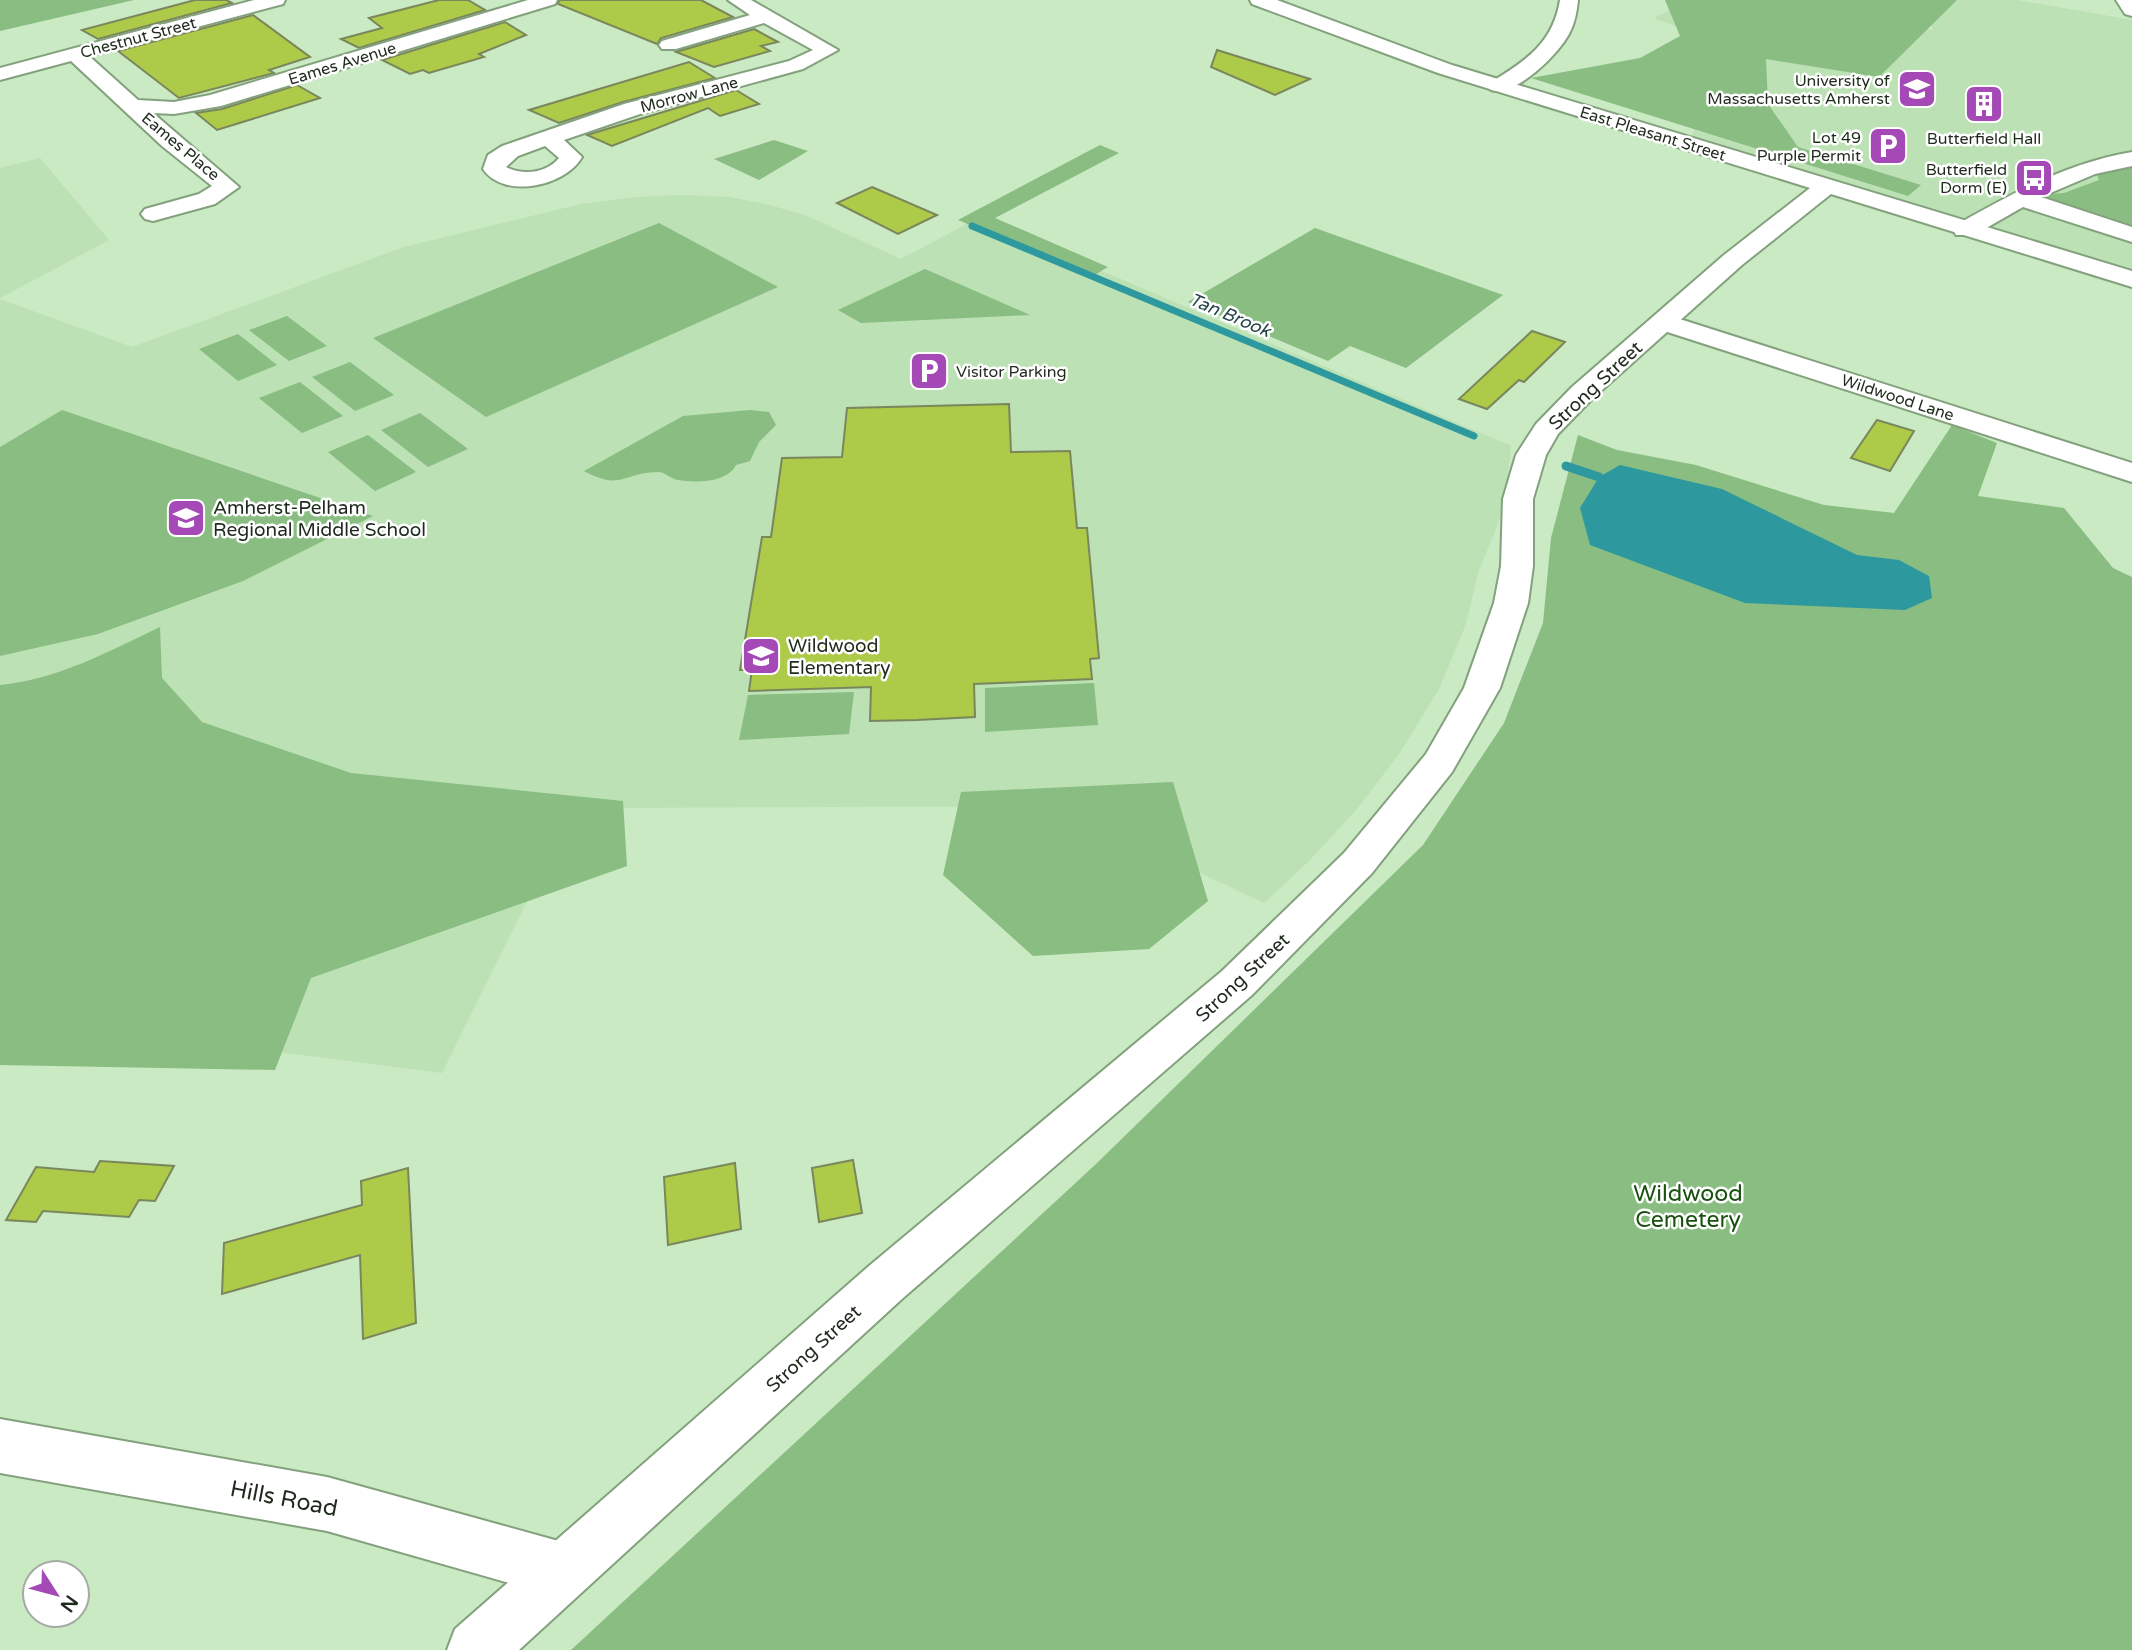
<svg xmlns="http://www.w3.org/2000/svg" width="2132" height="1650" font-family="'Varela Round',sans-serif">
<rect width="100%" height="100%" fill="#c9eac3"/>
<path fill="#bbe1b4" d="M1691,0h101l141,30 -11,-30h95l115,20v251l-440,-133 21,-98 -59,-22z
M40,158l69,82 -109,58v-130z
M683,195l46,2 41,8 37,11 94,43 77,-41 533,228 -6,60 -27,67 -12,51 -27,65 -40,65 -42,55 -48,52 -45,42 -205,-97 -486,2 -131,265 -442,-57v-717l132,48 272,-100 177,-43 55,-7z"/>
<path fill="#89bd81" d="M0,0h134l-134,31z
M1665,0h292l-78,77 -113,-18 2,45 30,43 123,38 -13,11 -377,-118 109,-20 40,-22z
M774,140l34,11 -49,29 -45,-21z
M1100,145l19,8 -124,65 113,49 -15,9 -135,-56z
M2132,165v66l-87,-33 2,-4 17,-1 35,-13 -2,-5z
M659,223l119,64 -292,130 -113,-79z
M1315,228l188,67 -97,73 -56,-22 -22,15 -140,-59z
M925,269l105,46 -169,8 -23,-13z
M287,316l40,30 -38,15 -40,-31z
M238,334l39,31 -39,16 -39,-32z
M350,362l44,33 -39,16 -43,-34z
M300,382l43,34 -41,17 -43,-35z
M62,410l311,106 -130,65 -145,53 -98,22v-209z
M750,410l19,2 7,13 -17,17 -9,19 -14,4c-9,18 -41,18 -58,15 -7,-1 -13,-8 -20,-8 -37,1 -36,19 -74,-1l99,-55z
M420,413l48,36 -40,18 -47,-37z
M1952,425l45,18 -19,53 86,12 49,60 19,9v1073h-1561l525,-486 327,-319 81,-122 39,-100 8,-85 27,-103 39,15 79,15 128,40 70,8z
M368,435l48,37 -41,19 -47,-39z
M160,627l2,51 40,44 149,51 272,28 4,65 -316,112 -36,92 -275,-5v-380c56,-5 110,-34 160,-58z
M1094,683l4,42 -113,7v-44z
M854,692l-5,42 -110,6 9,-45z
M1173,782l35,119 -59,48 -116,7 -90,-81 18,-83z"/>
<path fill="#2d999f" d="M1620,465l102,24 135,66 42,5 30,16 3,22 -27,12 -160,-7 -155,-58 -10,-37 19,-31z"/>
<g fill="none" stroke-linecap="round" stroke-linejoin="round">
<path stroke="#2d999f" stroke-width="7" d="M972,226l502,210"/>
<path stroke="#2d999f" stroke-width="9" d="M1566,466l33,11"/>
</g>
<path fill="#adca48" stroke="#7a865c" stroke-width="2" d="M195,0h31l6,3 -134,36 -16,-9z
M439,0h29l17,10 -126,38 -18,-9 41,-11 -13,-10z
M559,0h142l32,17 -72,21 -4,6 -99,-40z
M253,15l57,42 -41,13 5,3 -95,25 -61,-47z
M505,22l21,13 -47,19 5,3 -55,16 -6,-3 -13,4 -28,-14z
M754,29l24,13 -17,4 9,5 -56,16 -38,-15z
M1217,50l93,29 -35,16 -64,-28z
M689,62l26,16 -92,24 -64,21 -30,-13z
M297,85l23,13 -103,32 -21,-17 26,-4z
M736,90l23,14 -39,12 -12,-8 -96,38 -25,-11z
M872,187l65,28 -39,19 -61,-31z
M1532,331l33,11 -41,40 -5,-2 -32,29 -28,-10z
M1009,404l2,48 59,-1 7,77h10l12,130 -9,1 2,20 -118,5 1,33 -58,3 -47,1 1,-34 -122,4 3,-21h-12l22,-133h9l11,-79 60,-1 5,-49z
M1877,420l37,11 -24,40 -39,-13z
M853,1160l9,53 -43,9 -7,-54z
M100,1161l74,5 -19,35 -16,-1 -10,17 -86,-6 -7,11 -30,-2 30,-53 58,5z
M735,1163l6,66 -73,16 -4,-68z
M408,1168l8,155 -53,16 -3,-84 -138,39 2,-51 138,-38 -1,-24z"/>
<g fill="none" stroke-linecap="round" stroke-linejoin="round">
<g stroke="#82a17c" stroke-width="4">
<path id="minor" d="M254,0h31l-2,4 -194,52 49,44 36,2 36,-7 318,-95h29l-2,4 -334,102 -47,8 -21,-1 86,74 -24,17 -62,17 -8,-2 -4,-5 4,-5 54,-15 13,-8 -50,-40 -91,-85 -71,19v-12z
M728,0h23l87,50 -35,19 -163,45 -76,26 18,17c-16,29 -78,43 -99,12l5,-14 14,-9 122,-42 165,-43 24,-11 -49,-27 -88,26h-14l-3,-4 3,-4 88,-26zM545,146l14,12c-12,15 -36,18 -53,9l12,-11z
M1560,0h18c-1,11 -3,22 -8,32 -10,21 -54,65 -79,58l-3,-4 3,-4c35,-21 62,-39 69,-82z
M2116,0h16v16l-7,-2z
M2132,152v14l-37,8 -54,23 91,30v15l-109,-35 -49,28h-18l-3,-5 3,-5c57,-32 111,-62 176,-73z
M1664,314l468,149v19l-477,-154 -4,-6 4,-6z"/>
</g>
<g stroke="#82a17c" stroke-width="4">
<path id="tertiary" d="M0,1419l327,58 235,65 20,8 8,20 -8,20 -20,8 -235,-67 -327,-58z"/>
</g>
<g stroke="#82a17c" stroke-width="4">
<path id="secondary" d="M1250,0h27l175,65 680,206v16l-301,-93 -89,71 -150,134 -34,35 -12,21 -13,44v67l-5,37 -28,85 -48,84 -80,101 -120,122 -349,303 -384,352h-72l8,-21 414,-363 353,-295 122,-118 82,-99 38,-66 30,-85 7,-37 2,-67 13,-44 20,-31 36,-37 152,-132 86,-67 -372,-115 -186,-69z"/>
</g>
<use href="#minor" fill="#fff" fill-rule="evenodd"/>
<use href="#tertiary" fill="#fff" fill-rule="evenodd"/>
<use href="#secondary" fill="#fff" fill-rule="evenodd"/>
</g>
<defs>
<g id="university-square" transform="scale(2.0125)"><rect x="-9" y="-9" width="18" height="18" rx="4" fill="#a449b5" stroke="#fff"/><path d="M0-5L7-2L0 1L-7-2ZM-4 1L0 2.5L4 1V4Q0 6-4 4Z" fill="#fff"/></g>
<g id="building-square" transform="scale(2.0125)"><rect x="-9" y="-9" width="18" height="18" rx="4" fill="#a449b5" stroke="#fff"/><path d="M-4-6H4V6H1V3H-1V6H-4ZM-2.5-4.3h1.7v1.8h-1.7ZM.8-4.3h1.7v1.8H.8ZM-2.5-1h1.7V.8h-1.7ZM.8-1h1.7V.8H.8Z" fill="#fff"/></g>
<g id="parking-square" transform="scale(2.0125)"><rect x="-9" y="-9" width="18" height="18" rx="4" fill="#a449b5" stroke="#fff"/><path d="M-3.5-5.5H1a3.5 3.5 0 0 1 0 7H-1V5.5H-3.5ZM-1-3.4V-.6H.8a1.4 1.4 0 0 0 0-2.8Z" fill="#fff"/></g>
<g id="bus-square" transform="scale(2.0125)"><rect x="-9" y="-9" width="18" height="18" rx="4" fill="#a449b5" stroke="#fff"/><path d="M-5-6H5V4H4V6H2V4H-2V6H-4V4H-5ZM-3.5-4V0h7V-4ZM-3.5 1.2v1.5H-2V1.2ZM2 1.2v1.5H3.5V1.2Z" fill="#fff"/></g>
<g id="school-square" transform="scale(2.0125)"><rect x="-9" y="-9" width="18" height="18" rx="4" fill="#a449b5" stroke="#fff"/><path d="M0-5L7-2L0 1L-7-2ZM-4 1L0 2.5L4 1V4Q0 6-4 4Z" fill="#fff"/></g>
</defs>
<g fill-rule="evenodd">
<use href="#university-square" x="1917" y="89"/>
<use href="#building-square" x="1984" y="104"/>
<use href="#parking-square" x="1888" y="146"/>
<use href="#bus-square" x="2034" y="178"/>
<use href="#parking-square" x="929" y="371"/>
<use href="#school-square" x="186" y="518"/>
<use href="#school-square" x="761" y="656"/>
</g>
<g text-anchor="middle" stroke-width="5" stroke-linejoin="round" paint-order="stroke">
<g font-size="16" fill="#1e2b1c" stroke="#fff">
<text transform="translate(138 37) rotate(-15)" y="6">Chestnut Street</text>
<text transform="translate(342 63) rotate(-17)" y="6">Eames Avenue</text>
<text transform="translate(689 94) rotate(-15)" y="6">Morrow Lane</text>
<text transform="translate(1653 133) rotate(17)" y="6">East Pleasant Street</text>
<text transform="translate(181 146) rotate(40)" y="6">Eames Place</text>
<text transform="translate(1898 397) rotate(18)" y="6">Wildwood Lane</text>
</g>
<g font-size="16" fill="#1e2b1c" stroke="#fff" text-anchor="end">
<text x="1890" y="86">University of<tspan x="1890" dy="18">Massachusetts Amherst</tspan></text>
<text x="1861" y="143">Lot 49<tspan x="1861" dy="18">Purple Permit</tspan></text>
<text x="1984" y="144" text-anchor="middle">Butterfield Hall</text>
<text x="2007" y="175">Butterfield<tspan x="2007" dy="18">Dorm (E)</tspan></text>
<text x="956" y="377" text-anchor="start">Visitor Parking</text>
</g>
<g font-size="18" font-style="italic" fill="#264648" stroke="#fff">
<text transform="translate(1230 315) rotate(23)" y="6">Tan Brook</text>
</g>
<g font-size="19" fill="#1e2b1c" stroke="#fff">
<text transform="translate(1595 385) rotate(-43)" y="7">Strong Street</text>
<text transform="translate(1242 977) rotate(-43)" y="7">Strong Street</text>
<text transform="translate(813 1348) rotate(-42)" y="7">Strong Street</text>
</g>
<g font-size="19" fill="#1e2b1c" stroke="#fff" text-anchor="start">
<text x="213" y="514">Amherst-Pelham<tspan x="213" dy="22">Regional Middle School</tspan></text>
<text x="788" y="652">Wildwood<tspan x="788" dy="22">Elementary</tspan></text>
</g>
<g font-size="23" fill="#19510f" stroke="#fff">
<text x="1688" y="1201">Wildwood<tspan x="1688" dy="26">Cemetery</tspan></text>
</g>
<g font-size="23" fill="#1e2b1c" stroke="#fff">
<text transform="translate(284 1498) rotate(11)" y="8">Hills Road</text>
</g>
</g>
<g transform="translate(56 1594) rotate(126)"><circle r="33" fill="#ffffff" stroke="#a5aaa4" stroke-width="2"/>
<path d="M0-5L12 26L0 18L-12 26Z" fill="#a449b5"/>
<text y="-10" font-size="19" font-weight="bold" text-anchor="middle" fill="#1e2b1c">N</text>
</g>
</svg>
